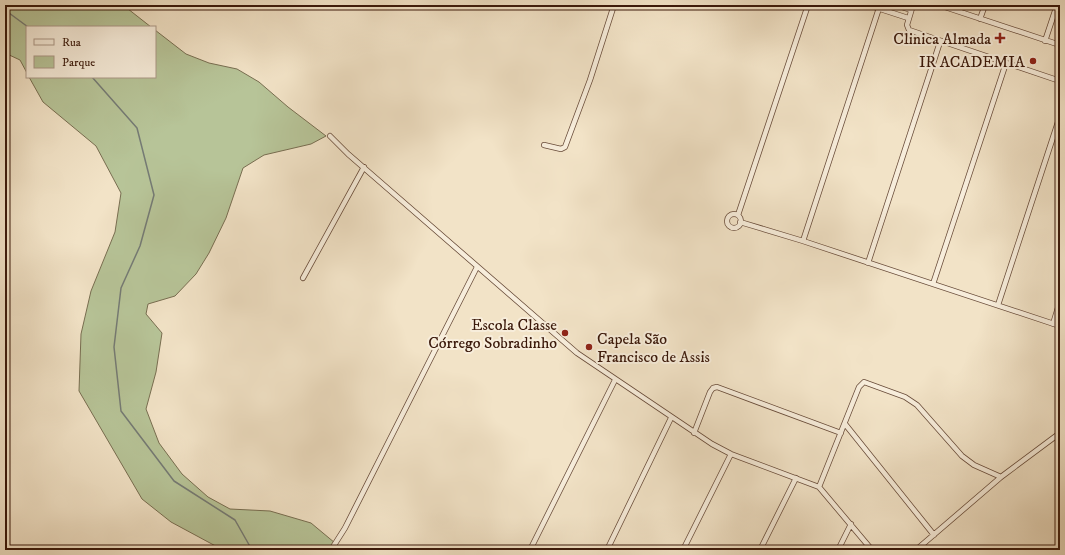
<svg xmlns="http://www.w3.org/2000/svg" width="1065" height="555" font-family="'IM FELL DW Pica',serif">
<rect width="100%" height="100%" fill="#f2e3c7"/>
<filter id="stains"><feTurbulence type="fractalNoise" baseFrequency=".005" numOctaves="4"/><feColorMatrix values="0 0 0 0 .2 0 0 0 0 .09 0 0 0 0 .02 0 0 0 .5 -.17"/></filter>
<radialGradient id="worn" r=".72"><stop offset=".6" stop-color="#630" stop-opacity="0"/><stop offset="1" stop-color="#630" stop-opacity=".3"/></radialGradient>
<path fill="#b7c498" stroke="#786e51" d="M5,5h118l28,22h-124v46l-7,-13 -15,-7z
M155,30l31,24 23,9 28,6 22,13 29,25 38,29 -15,8 -47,11 -21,13 -17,50 -17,35 -13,21 -21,22 -27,8 -2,10 16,19 -6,39 -10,37 13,34 23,31 26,23 22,12 40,2 41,12 24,20 4,7h-116l-52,-28 -29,-23 -63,-108 2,-57 10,-43 24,-59 6,-39 -25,-47 -53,-44 -14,-25h126z"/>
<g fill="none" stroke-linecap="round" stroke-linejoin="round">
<path stroke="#757b75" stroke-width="1.5" d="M5,10l23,17
M92,77l45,51 17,67 -14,51 -19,42 -7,59 7,64 53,70 61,39 17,30"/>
<g stroke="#684b39" stroke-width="6">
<path id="minor" d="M868,5l40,13
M896,5l15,5
M913,5l-6,20 2,5 151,51
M939,5l121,40
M980,19l5,-14
M1045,41l12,-36
M330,136l18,18 229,199 135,91 19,10 88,33 53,63
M544,145l17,4 4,-2 25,-67 24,-75
M727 221a7 7 0 1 1 14 0a7 7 0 1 1-14 0Z
M738,215l70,-210
M740,222l63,19 257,85
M803,241l77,-236
M868,263l72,-221
M303,278l61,-111
M933,284l73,-221
M998,305l62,-189
M1053,324l7,-23
M845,424l89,111
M694,433l16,-41 3,-4 4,-1 124,46
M819,487l40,-100 5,-5 41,15 12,8 45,51 12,9 27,12
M331,550l14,-22 132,-261
M530,550l85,-170
M607,550l64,-132
M683,550l48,-96
M760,550l36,-72
M838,550l13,-26
M916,550l85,-73 59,-44"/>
</g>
<use href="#minor" stroke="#f7eddb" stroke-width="4.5"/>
</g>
<g fill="#8f2418" stroke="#f7eddb" stroke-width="1.5">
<path d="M998 32h4v4h4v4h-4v4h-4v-4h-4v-4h4z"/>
<circle cx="1033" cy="61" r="4"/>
<circle cx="565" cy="333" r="4"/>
<circle cx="589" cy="347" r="4"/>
</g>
<g text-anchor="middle" stroke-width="4" stroke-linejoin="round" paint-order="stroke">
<g font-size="16" fill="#3a180a" stroke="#f7eddb" text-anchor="end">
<text x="991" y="44">Clinica Almada</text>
<text x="1025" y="67">IR ACADEMIA</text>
<text x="557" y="330">Escola Classe<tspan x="557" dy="18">Córrego Sobradinho</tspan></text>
<text x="597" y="344" text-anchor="start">Capela São<tspan x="597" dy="18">Francisco de Assis</tspan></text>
</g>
</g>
<rect width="1065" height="555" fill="none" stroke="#f2e3c7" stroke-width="20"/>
<rect x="6" y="6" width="1053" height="543" fill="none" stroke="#3a180a" stroke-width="2"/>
<rect x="10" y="10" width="1045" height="535" fill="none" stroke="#3a180a"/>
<rect x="26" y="26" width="130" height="52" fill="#f7eddb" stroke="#ab9887"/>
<rect x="34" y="39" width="20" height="6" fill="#f7eddb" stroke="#ab9887"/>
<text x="62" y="46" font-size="12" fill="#3a180a">Rua</text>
<rect x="34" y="56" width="20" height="12" fill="#b7c498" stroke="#ab9887"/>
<text x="62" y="66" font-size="12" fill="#3a180a">Parque</text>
<rect width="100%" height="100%" filter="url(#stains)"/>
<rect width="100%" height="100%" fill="url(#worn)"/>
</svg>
